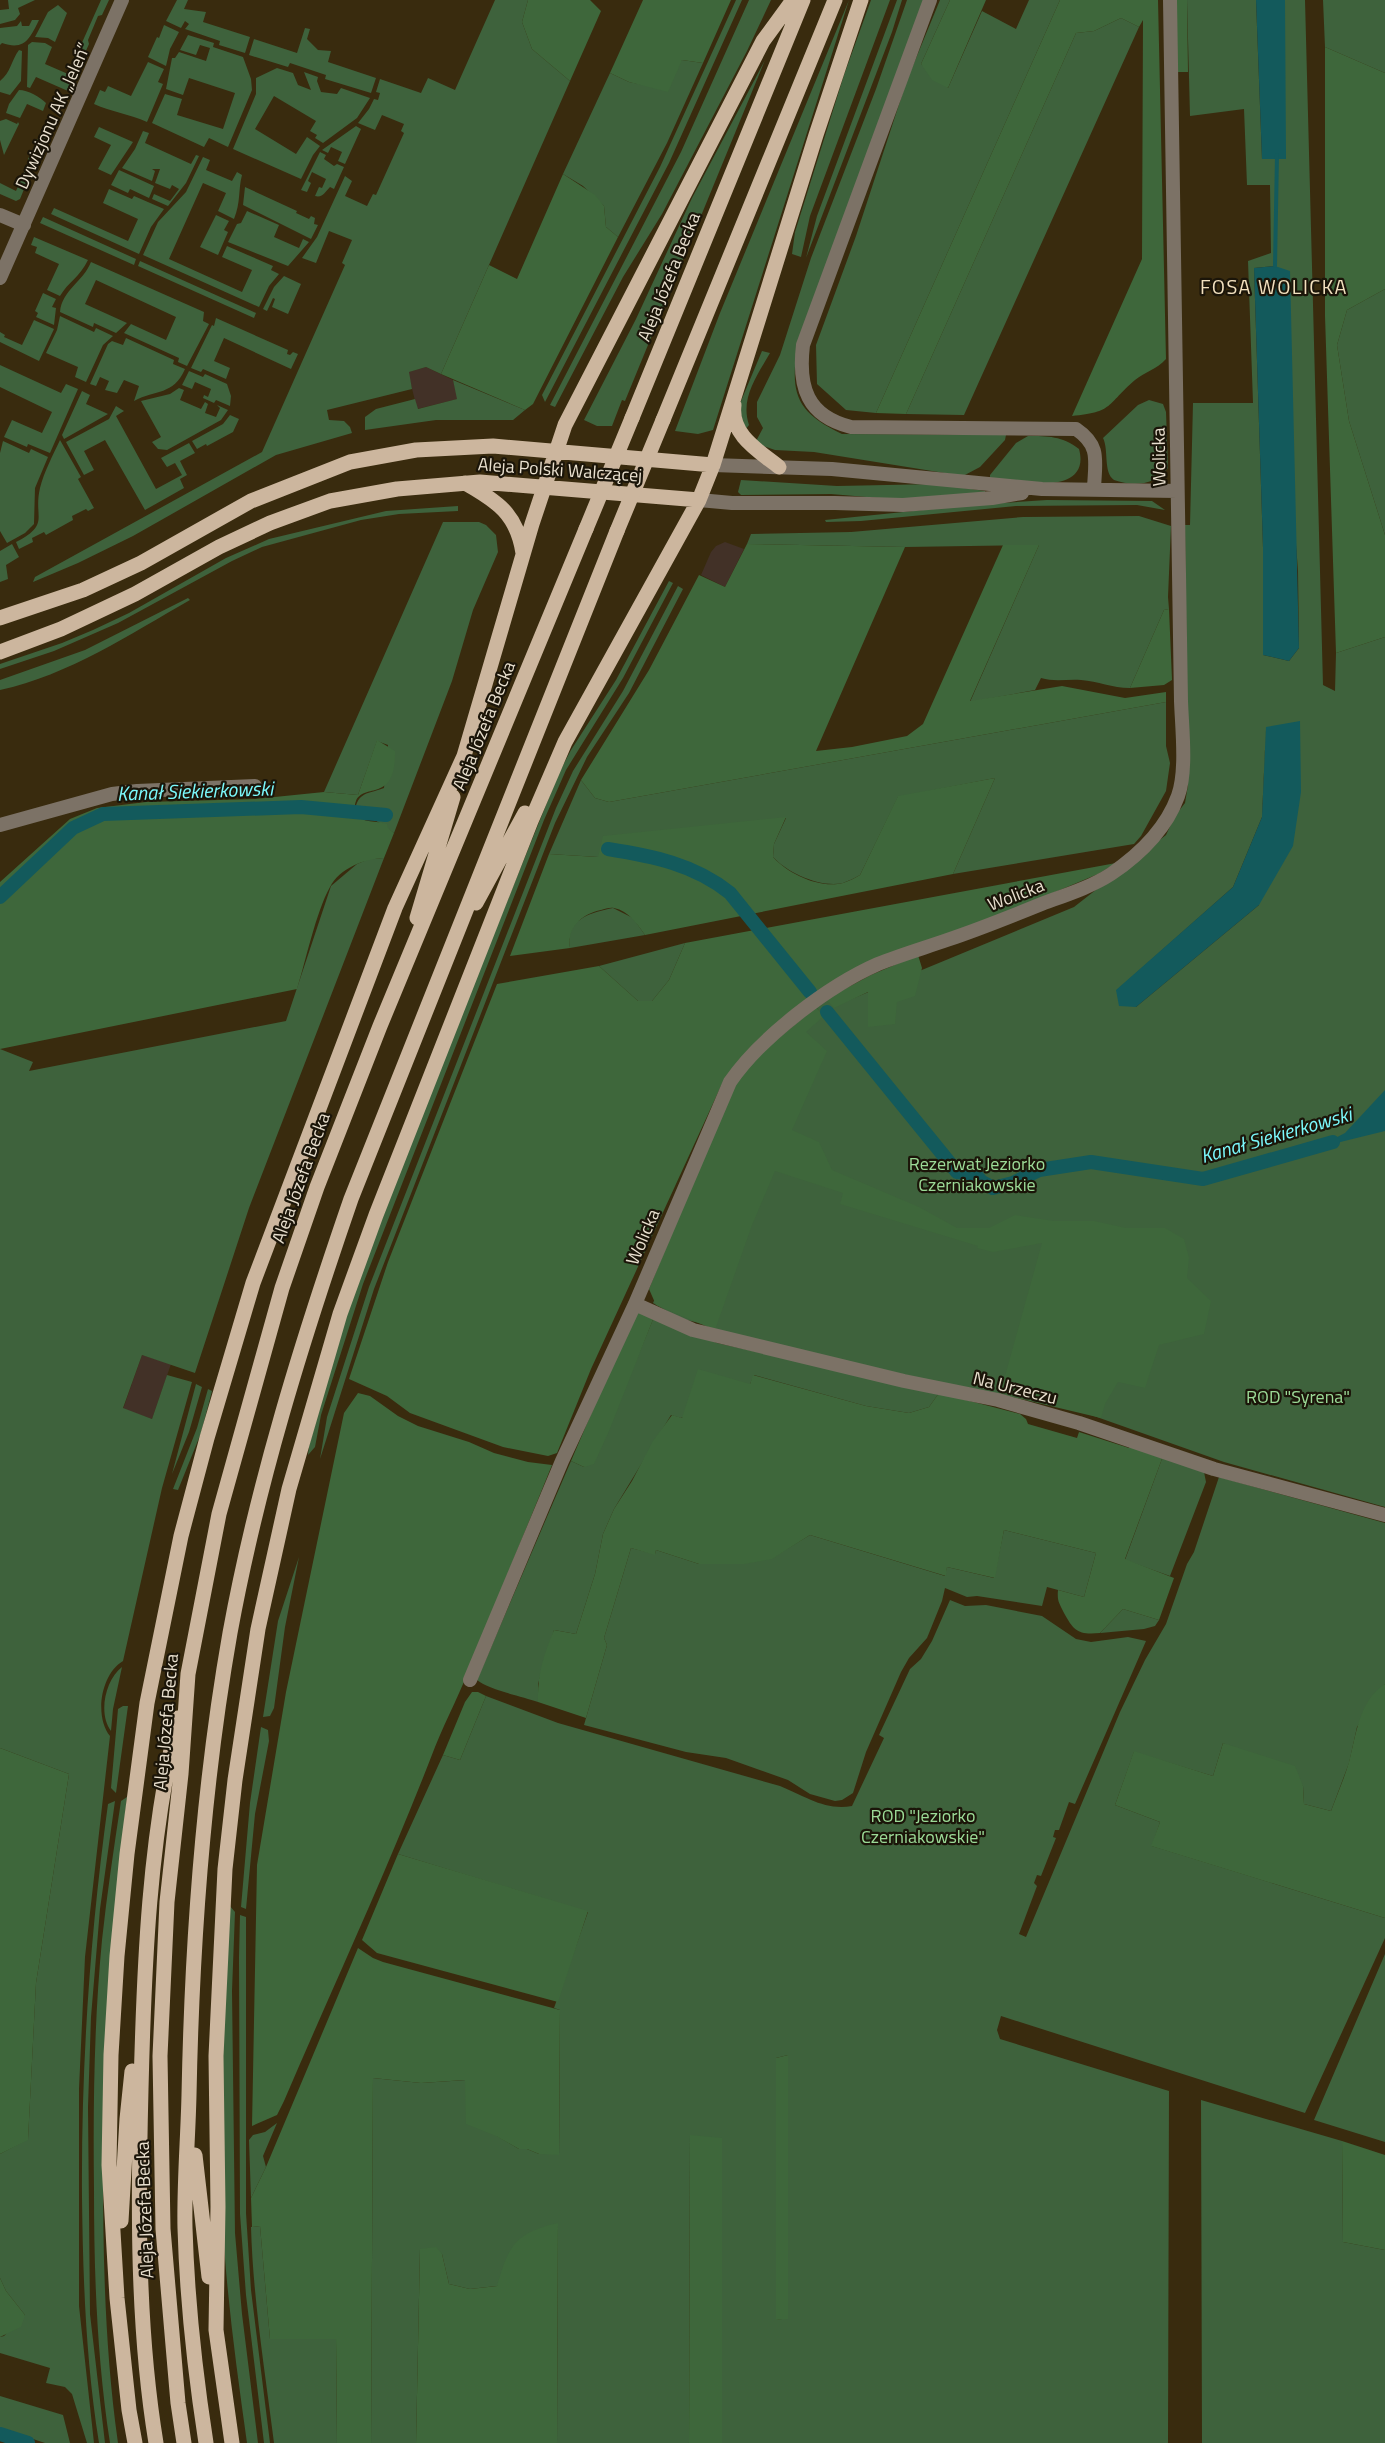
<svg xmlns="http://www.w3.org/2000/svg" width="1385" height="2443" font-family="'Titillium Web',sans-serif">
<rect width="100%" height="100%" fill="#392b0e"/>
<path fill="#423127" d="M426,367l27,13 5,19 -41,10 -9,-37z
M725,542l19,7 -19,38 -24,-12 10,-23 5,-6z
M142,1355l29,9 -19,55 -29,-10z"/>
<path fill="#3e623c" fill-rule="evenodd" d="M8,0h27l-17,8 2,6 -5,6 -15,4v-14l9,-1z
M101,0h8l-7,15 -4,1 -10,24 1,4 -21,47 -32,-14 -6,11 -3,-1 1,-42 4,-3 13,1 7,4 -7,17 23,10z
M177,0h11l-4,9 22,3 -3,10 47,15 -5,16 -26,-8 1,-4 -35,-12 4,-5 -4,-3 -4,7 -15,-7z
M495,0h33l-6,22 10,27 38,32 -129,293 -15,-7 -17,5 3,17 -85,21 2,10 15,1 6,6 2,6 -76,22 -143,81 -55,27 -45,19 2,-5 227,-125 83,-187 -3,-2 10,-23 -23,-9 -13,32 -14,-5 15,-21 28,-61 7,5 -7,15 22,10 6,-12 3,1 28,-62 -3,-2 3,-7 -22,-9 -7,15 -17,-7 11,-14 5,-10 4,1 2,-7 -4,-1 4,-13 41,14 7,-15 27,12z
M736,0h6l-73,163 -124,239 -3,-7 118,-228z
M749,0h22l-24,51 -85,163 -39,63 -68,130 -5,-2 131,-253z
M849,0l-136,430 -15,4 -23,-3 45,-118z
M871,0h19l-80,216 -9,41 -9,-3 3,-22 49,-157z
M897,0h5l-10,32 -86,226 11,-42z
M907,0h17l-126,342c-8,50 -4,69 44,92l164,1 -1,5 -25,27 -17,9 -149,-24 -39,-2 -20,-7 8,-15 -6,-11v-15l23,-47 31,-97 65,-169z
M940,0h10l-29,64 27,24 34,-77 34,18 13,-29h31l-184,413 -30,-3 -29,-26 -1,-39 40,-109 51,-156z
M1187,0h69l6,159h23v-159h20l18,685 12,6 1,-38 49,-16v870l-161,-45 -147,-52 -167,-34 -195,-46v-3l-36,-9 -26,-15 90,-202 27,-40 53,-45 -7,-9 10,-8 16,4 232,-96 92,-72 9,-19 10,-13 3,-18 -3,-260h5l3,-122h60l-5,-142 23,-8 -1,-68h-23l-3,-76 -54,7zM1275,266l23,305 1,77 -10,13 -26,-6v-108l-9,-279zM1266,727l-7,178 -123,102 -19,-17 116,-103 29,-70z
M1323,0h62v73l-60,-26z
M58,5l9,8 -12,29 -7,-4 -13,-1 13,-25z
M1121,18l18,9 -175,388 -58,-1 170,-381 18,-2z
M32,20h7c-9,18 -14,31 -37,23l-2,2v-17l17,-2 4,-5 1,5h7z
M164,25l15,7 -9,17 -4,17 -18,-9 9,-20 2,1z
M305,28l5,1 -3,10 11,11 13,1 -3,11 48,16 -5,15 -46,-14 1,-4 -36,-12 -2,4 -39,-12 5,-16 43,14z
M188,35l26,8 -1,4 30,10 8,22 1,11 -24,57 -19,-9 -5,9 -52,-24 13,-29 17,5 -5,16 46,14 12,-36 -46,-15 -6,17 -17,-6 6,-31h3l4,-6 27,9 4,-13 -10,-3 -4,10 -16,-5z
M19,50l3,1 -1,30 -11,14 -10,-3v-11c11,-9 11,-20 19,-31z
M682,60l21,3 -36,80 -49,94 -12,-10 -2,-21 -21,-20 -20,-12 47,-101 19,9 15,3z
M765,60l-140,341 -3,-1 -10,26h-15l-13,-6 52,-101 56,-121z
M148,62l16,7 -6,13 5,2 -16,38c-17,-8 -36,-10 -53,-18l6,-14 5,2 3,-6 23,10z
M277,68l16,5 5,12 13,5 -7,-18 14,5 -1,4 4,11 16,2 4,-6 29,10 -13,20 -34,25 -8,-5 2,-3 -7,-4 6,-10 -42,-25 -19,33 41,25 11,-17 13,9 -7,9 -12,24 -68,-30 23,-55v-16z
M19,90c9,0 21,7 27,13l-3,8 -16,-7 -7,14 -14,-5 3,-9z
M6,119l11,5 1,-2 1,2 -15,31 -4,-15v-19z
M46,122l5,2 -31,75 -4,2 -16,-7v-11l16,8 13,-30 -1,-2z
M356,126l5,3 -16,35 -7,-3 4,-9 -11,-5 -3,6 -6,-3z
M99,127l34,15 -22,33 -13,-6 13,-24 -17,-8z
M143,131l6,2 -4,10 46,21 5,-9 3,1 -13,27 -18,23 -16,-7 2,-5 16,7 9,-12 -7,-4 -2,4 -15,-6 5,-14h-8l3,2 -3,10 -30,-13 13,-19z
M320,152l6,3 -2,4 10,7 3,-2 7,3 -10,22 -4,-2c-5,5 -7,11 -15,9l4,-9 3,1 4,-9 -14,-7 -4,9 3,2 -4,9 -6,-2z
M203,157l7,3 -4,10 26,11 5,-9 5,3c-4,15 -1,27 -8,44l-16,-8 8,-18 -23,-10 -34,76 73,33 10,-22 -30,-13 5,-11 46,20 -2,4 8,4 -10,12 -10,21 -116,-52 15,-33 28,-30z
M119,170l35,16 -5,12 -19,-9 -2,4 -17,-8z
M245,187l52,24 -1,2 13,6 2,-3 4,2 -1,6 4,1 -7,14 -68,-34z
M109,189l23,10 2,-3 30,13 -13,18 -12,27 -88,-40 3,-6 74,33 10,-22 -35,-16z
M247,211l32,14 -5,12 25,11 4,-9 6,3 -21,24 -60,-24 9,-18 4,-1z
M216,215l13,6 -5,9 4,2 -10,23 -18,-8z
M43,217l93,42 -2,6 -94,-42z
M34,237l54,23c-8,17 -20,22 -28,36l-13,-6 12,-26 -24,-11 2,-6 -6,-2z
M140,261l116,52 -2,5 -116,-52z
M91,262l113,50 -1,9 6,3 -22,42 -9,-4 1,-4 -55,-25 7,-9 35,16 10,-23 -80,-37 -11,24 42,19 -11,10 -22,-10 -1,4 -33,-15c2,-22 23,-30 31,-50z
M284,276l17,8 -13,30 -16,-7 3,-8 -2,-1 -6,13 -4,-2 11,-22z
M1385,289v246l-36,-114 -12,-76 10,-35z
M43,293l13,6 -4,8 4,1 -2,17 -18,-8 2,-4 -3,-2z
M60,316l34,16 2,-4 17,8 -10,9 -17,37 -11,-5 3,-10 -32,-14 11,-23z
M216,318l72,32 -1,4 3,1 3,-3 5,2 -7,15 -67,-31 -10,23 16,7 -4,11 -23,-10 -2,3 -10,-4 21,-43 2,1z
M34,320l20,9 -15,32 -39,-19v-10l5,3 -1,2 18,8z
M126,338l48,22 -1,4 12,5c-12,27 -29,20 -51,32l5,-15 -15,-6 -7,13 -12,-3 4,-9 -9,-4 -4,9 -6,-2 18,-40 4,-3 11,4z
M762,351l8,2c-13,23 -30,45 -21,72l-4,5 -5,-19 1,-10z
M0,365l61,28 5,-9 12,5 -28,64 -22,-9 -1,3 -23,-10 8,-17 30,13 10,-21 -52,-25z
M189,371l14,6 2,-3 22,10 4,12 -1,10 -14,-6 -2,3 -11,-5 1,-3 4,2 3,-8 -16,-7 -3,7 -10,-4z
M453,380l72,30 -12,10h-77l-71,10v-13l11,-8 39,-10 3,10 39,-10z
M179,388l5,2 -4,10 21,9 4,-7 3,2 -3,9 11,4 4,-9 -3,-3 11,5 -7,10 -54,30 -9,-1 -6,-7 9,-5 -20,-36 29,-7z
M82,391l8,4 -4,9 22,10 -44,25 -2,-4z
M1149,400l14,4 3,8 2,56c-12,17 -35,19 -54,12 -11,-8 -5,-30 -11,-42l35,-33z
M116,406l8,5 -8,5 40,73 26,-14 -7,-12 -8,4 -6,-9 28,-15 6,10 -15,8 7,14 -7,4 4,9 -39,22 -40,-70 -21,11 10,19 -10,5 -18,-33 43,-23z
M230,415l9,4 -6,13 -26,14 -1,-2 -9,5 -5,-8 31,-17z
M1028,436c19,0 35,0 51,13 13,48 -61,33 -89,32v-6l26,-32z
M60,440l21,37 -3,2 16,29 -6,3 -2,-2 -14,7 1,4 -27,15 -2,-3 -12,6 1,4 -14,7 -3,-7c35,-18 17,-24 24,-54 4,-16 13,-33 20,-48z
M3,441l26,12 2,-4 17,8 -13,31 -1,36 -9,9 -18,10 -7,-12v-78z
M741,480l96,6 99,-2 49,7v2l-83,7 -71,-6 -90,1 -3,-3z
M1047,500l105,1 13,9 -28,-5 -121,1 -155,15 -35,1 -1,-2 147,-15z
M458,506v5l-59,3 -38,6 -99,27 -30,14 -114,62 -64,28 -54,18v-5l62,-21 31,-13 36,-17 97,-55 43,-19 117,-28z
M1139,516l32,10 -3,71 1,12 -5,1 -34,78c-18,0 -32,-7 -49,-8 -14,-1 -27,2 -40,-2l-6,12 -65,12 69,-157 -134,2 -158,-3 4,-10 100,-2 172,-15z
M443,522h36l7,3 10,10 2,17 -25,58 -21,71 -58,152 -19,-13h-14l-7,-4c3,-24 10,-21 30,-28l4,-43 -11,-4 -19,54 -34,-3z
M12,544l7,13 -13,8 2,14 -8,3v-31z
M669,581l4,2 -50,95 -57,92 -22,50 -181,464 -42,131 -6,32 -7,8 1,-9 33,-117 23,-67 90,-232 104,-257 12,-23 45,-70z
M678,586l5,3 -54,104 -42,64 -32,66 -181,466 -54,170 7,-42 42,-130 187,-479 17,-37 50,-80z
M188,598l2,2c-60,34 -121,75 -190,90v-10l85,-30z
M1166,702v44l4,17 -4,28 -25,45 -7,8 -181,30 42,-96 -97,19 -38,78c-5,3 -12,6 -17,8 -23,5 -55,-10 -70,-26l1,-13 12,-26 -188,39 -49,-3 32,-74 14,18 14,4z
M384,858l-135,350 -54,165 -53,-18 -19,53 29,11 15,-44 25,7 -30,106 -39,173c-22,13 -29,55 -13,75l-25,221 -6,132v217l15,137h-7l-15,-49 -7,-7 -19,-4 4,-15 -50,-15v-16l4,-1 21,-21 -19,-24 -6,-13v-124l28,-15 8,-156 33,-209 -69,-26v-699l33,13 -4,9 257,-50 45,-135 26,-22 12,-5z
M613,908l20,10 12,17 -75,13c-5,-29 20,-35 43,-40z
M685,943l-16,37 -17,21h-14l-39,-35z
M654,1317l63,26 222,50 -10,14 -20,6 -43,-7 -112,-31 -4,9 -69,34 -10,-3 -57,94 -11,25 -8,40 -19,60 -22,-4 -16,54v18c-17,-6 -49,-12 -61,-22l94,-219 13,6 44,-87z
M196,1384l6,3 -13,45 -17,42z
M208,1389l4,2 -11,42 -23,57 -5,-1 24,-61z
M1163,1456l41,16 2,10 -36,94 -45,-16z
M1219,1477l166,46v161l-28,43 -8,36 -18,48 -27,-7 -1,-18 -80,-43 -10,33 -79,-24 -19,53 45,17 -8,24 233,72v20l-80,175 -304,-97 -4,14 3,9 169,52 -1,352h-446v-304l-32,-3 -1,307h-132l1,-219 -61,62 -27,3 -21,-5 -7,-30 -22,-5 -4,194h-45l2,-365 48,5 45,-3 31,56 22,13h8l12,5h20l1,-144 -6,-2 34,-96 -190,-58 45,-99 17,5 26,-64 72,27 222,63c25,10 45,25 72,20l32,-68 -5,-3 31,-66 11,-10 11,-18 18,-41 15,6 21,-1 56,11 34,23 15,3 37,-5 18,4 -71,163 -6,-2 -10,28h-4l-2,7 3,1 -15,38 -4,-1 -3,8 3,3 -18,48 7,3 94,-225 25,-52 21,-36 21,-60 7,-12zM788,2055v263l-12,2v-262z
M1004,1530l92,23 -12,44 -37,-10 -5,19 -65,-10 -10,1 -22,-9 -3,13 -15,37 -18,20 -8,14 -35,80 -13,41 -11,7 -7,1 -25,-7 -22,-14 -62,-22 -40,-6 -102,-27 23,-80 -3,-7 27,-90 24,6 1,-4 43,14 73,-6 38,-23 135,41 2,-9 47,11z
M299,1557l-14,70 -11,81 -4,8 -7,1 15,-96z
M1123,1609l36,11 -4,6 -11,3 -44,4z
M122,1667l-9,42 -2,22c-13,-17 -6,-51 11,-64z
M123,1706h5l-12,87 -5,-5 7,-79z
M261,1727l7,3 1,11 -14,73 -9,95 -5,-2 9,-104z
M127,1797c-14,123 -22,246 -24,370 0,93 2,184 15,276h-8c-13,-84 -16,-168 -16,-253 -1,-83 0,-167 8,-250 5,-47 12,-93 19,-139z
M115,1801l-15,108 -9,108 -3,90 2,207 15,129h-6c-13,-81 -16,-162 -17,-245 -1,-132 8,-263 26,-394z
M229,1905l6,7 -3,79 3,242 7,81 16,129h-11c-11,-79 -22,-157 -25,-236 -4,-100 3,-203 7,-302z
M240,1915l6,2v296l5,77 19,153h-6l-18,-148 -6,-81 -1,-257z
M1385,1954v188l-71,-22z
M1201,2100l141,41 1,101 42,8v193h-183z
M277,2123l-14,33 3,11 -15,31 -2,-58 4,-5 12,-3z
M260,2226l10,113 66,-1 1,105h-63c-9,-72 -21,-144 -23,-216z
M0,2396l63,19 7,28h-25l-45,-15z"/>
<path fill="#3e673b" d="M528,0h62l11,11 -31,70 -38,-32 -10,-27z
M643,0h88l-28,63 -21,-3 -14,32 -39,-10 -19,-9z
M950,0h36l-38,88 -16,-8 -11,-16z
M1060,0h98l8,359c-9,10 -21,13 -31,21 -29,25 -21,32 -63,36l70,-157 1,-239 -4,7 -18,-9 -27,13 -18,2 -170,381 -30,-1z
M1176,0h11l1,72h-12z
M1325,47l60,26v216l-38,21 -10,35 12,76 36,114v102l-49,16 -11,-337z
M563,174l32,21 9,11 2,21 12,10 -85,167 -8,6 -84,-36 48,-109 28,14z
M747,544l158,3 -89,204 36,-4 55,-11 16,-12 80,-179h36l-69,156 92,-15 63,12 41,-6v10l-557,100 -14,-4 -14,-18 68,-110 50,-95 26,12z
M1169,609l3,71 -8,5 -34,3 34,-78z
M377,740l18,11c1,53 -31,31 -39,50 -2,4 -1,11 -2,15 10,6 22,5 33,8l1,4 6,5 -10,25c-20,1 -44,10 -54,29 -14,25 -24,73 -33,102l-297,60v-167l70,-63 27,-11 49,-6 109,-3 69,-7 34,3z
M995,778l-42,96 -308,61c-8,-11 -16,-24 -31,-27 -4,-1 -9,1 -13,2 -20,4 -34,18 -31,38l-60,8 39,-102 49,3 5,-21 183,-19 -12,27 -1,13c15,17 47,32 70,26 6,-2 12,-5 17,-8l38,-79z
M1116,863l-18,11 -280,118 -35,25 -33,34 -29,35 -130,283 -34,84 -9,3 -45,-9 -93,-34 -23,-17 -38,-17 39,-117 109,-278 102,-18 39,35h14l17,-21 16,-37z
M918,955l4,13 -7,28 -18,6 -2,22 -27,3v-35l-34,16 -8,-9 45,-24z
M816,1007l8,9 -18,16 21,19 -35,79 27,12 13,28 87,37 38,21h32l26,-13 39,6h40l32,7h39l19,11 5,19 -2,20 24,23 -7,33 -45,11 -14,43 -27,-6 -13,22 -4,14 -101,-24 42,-151 -49,9 -16,-4 1,-2 -138,-42 3,-11 -68,-22 -23,54 -37,105 -59,-25 -7,-16 83,-202 11,-19z
M636,1309l18,8 -45,114 -15,33 -10,3 -13,-6z
M698,1369l52,15 3,-9 113,31 43,7 20,-6 10,-14 81,21 6,5 2,5 49,14 2,-6 50,16 1,-3 33,11 -38,103 49,19 -15,42 -36,-11 -23,24c-22,2 -26,-2 -36,-20 -5,-10 -7,-12 -6,-23l26,7 12,-44 -92,-23 -9,48 -48,-11 -1,9 -136,-41 -38,24 -28,5h-45l-43,-14 -1,5 -24,-7 -27,90 3,7 -21,73 -48,-16c-1,-27 6,-48 16,-72l22,4 19,-60 8,-40 11,-25 18,-28 21,-40 19,-26 10,3z
M358,1393l12,3 28,20 20,10 51,16 25,11 34,9 24,3 -79,194c-11,31 -26,58 -38,88 -46,120 -101,237 -151,354l-7,14 -25,11 5,-261 29,-173 58,-279z
M1385,1684v234l-234,-72 9,-24 -45,-17 19,-54 79,25 10,-33 72,23 8,20 1,18 27,7c6,-16 13,-32 18,-49 7,-26 10,-62 36,-78z
M472,1692h6l8,4 -26,64 -17,-5 22,-53z
M0,1748l69,26 -33,209 -8,157 -28,14z
M398,1854l190,57 -30,91 -181,-49 -15,-13z
M358,1948l15,10 10,4 177,48 -1,145 -20,-1 -12,-5h-8l-23,-13 -30,-12 -1,-44 -44,3 -48,-5 -2,365h-34l-1,-104h-66l-10,-113 -8,1 -1,-29 15,-31z
M788,2055v264l-12,1v-262z
M690,2135l32,3v305h-33z
M1342,2141l43,14v95l-42,-8z
M558,2223l-1,220h-141l4,-194 16,-2 6,7 7,30 21,5 27,-3c12,-41 18,-53 61,-63z
M0,2278l6,13 19,24 -4,12 -21,10z"/>
<path fill="#135a5c" d="M1256,0h29l1,159h-24z
M1275,266l15,5 9,377 -10,13 -26,-6v-108l-9,-279z
M1300,721l1,71 -8,54 -34,59 -123,102 -17,-1 -3,-16 117,-103 29,-70 4,-90z
M1385,1090v41l-69,17 29,-15z"/>
<g fill="none" stroke-linecap="round" stroke-linejoin="round">
<path stroke="#135a5c" stroke-width="4" d="M1275,266l2,-111"/>
<path stroke="#135a5c" stroke-width="14" d="M608,849c44,7 86,15 122,44l80,99
M0,897l73,-69 30,-14 198,-7 85,8
M827,1012l130,160 18,2 7,8 11,6 20,-5 26,-13 52,-8 112,17 130,-37
M0,2434l28,9"/>
<path stroke="#7c7266" stroke-width="14" d="M930,0l-127,345c-5,42 4,71 48,82l225,2c25,17 19,32 18,60
M0,215l24,10
M0,278l122,-278
M713,465l119,4 210,20 135,2
M699,500l33,3h103l68,2 89,-7 30,-5
M0,825l112,-31 25,-3 118,-5
M635,1304l58,26 211,51 94,19 81,23 135,46 171,46
M470,1680l92,-219 73,-157 95,-222c31,-45 98,-96 148,-118 22,-9 46,-16 69,-24 33,-11 65,-24 97,-37 22,-8 47,-16 67,-29 28,-19 55,-45 67,-78 9,-25 4,-67 3,-95l-11,-701"/>
<path stroke="#ccb69e" stroke-width="15" d="M734,405c-4,30 25,46 45,62
M632,418l171,-418
M663,420l172,-420
M465,483c32,18 52,31 58,70
M0,618l83,-28 58,-27 110,-62 99,-39 66,-12 77,-4 220,19
M0,652l61,-23 74,-35 84,-47 51,-24 60,-22 67,-12 83,-7 219,18
M476,903l49,-90
M417,918l36,-121
M195,2155l14,122
M121,2221l6,-102 5,-48
M135,2443l-6,-33 -12,-112 -8,-133 2,-110 6,-99 10,-102 20,-151 34,-167 26,-98 46,-155 142,-375 69,-152 68,-232 33,-99 198,-384 30,-41
M156,2443c-19,-116 -18,-237 -15,-354 3,-124 8,-250 37,-371
M184,2443l-6,-40 -15,-174 -3,-173 7,-154 14,-128 7,-100 31,-160 63,-226 35,-101 63,-161 206,-497
M206,2443c-11,-71 -19,-144 -21,-215 -1,-44 3,-89 4,-133 3,-155 14,-309 41,-462 27,-148 72,-292 121,-434l266,-668
M232,2443l-16,-113 2,-123 -2,-151 9,-187 10,-89 23,-151 31,-140 51,-175 36,-99 155,-394 34,-79 134,-242 14,-35 103,-330 45,-135"/>
<path stroke="#ccb69e" stroke-width="15" d="M586,529l46,-111
M617,531l46,-111"/>
</g>
<g text-anchor="middle" stroke-width="4.5" stroke-linejoin="round" paint-order="stroke">
<g font-size="18" fill="#e9e0cf" stroke="#1b1509">
<text transform="translate(53 116) rotate(-66)" y="6">Dywizjonu AK „Jeleń”</text>
<text transform="translate(669 277) rotate(-68)" y="6">Aleja Józefa Becka</text>
<text transform="translate(1159 457) rotate(-91)" y="6">Wolicka</text>
<text transform="translate(560 470) rotate(4)" y="6">Aleja Polski Walczącej</text>
<text transform="translate(484 726) rotate(-68)" y="6">Aleja Józefa Becka</text>
<text transform="translate(1016 895) rotate(-21)" y="6">Wolicka</text>
<text transform="translate(301 1178) rotate(-70)" y="6">Aleja Józefa Becka</text>
<text transform="translate(643 1237) rotate(-67)" y="6">Wolicka</text>
<text transform="translate(1015 1388) rotate(14)" y="6">Na Urzeczu</text>
<text transform="translate(166 1722) rotate(-85)" y="6">Aleja Józefa Becka</text>
<text transform="translate(145 2210) rotate(-92)" y="6">Aleja Józefa Becka</text>
</g>
<g font-size="18" fill="#9cdb97" stroke="#1b1509">
<text x="977" y="1170">Rezerwat Jeziorko<tspan x="977" dy="21">Czerniakowskie</tspan></text>
<text x="1298" y="1403">ROD "Syrena"</text>
<text x="923" y="1822">ROD "Jeziorko<tspan x="923" dy="21">Czerniakowskie"</tspan></text>
</g>
<g font-size="20" letter-spacing="1.5" fill="#f3e1bf" stroke="#1b1509">
<text x="1274" y="294">FOSA WOLICKA</text>
</g>
<g font-size="20" font-style="italic" fill="#7bf9fc" stroke="#1b1509">
<text transform="translate(195 791) rotate(-2)" y="7">Kanał Siekierkowski</text>
<text transform="translate(1276 1135) rotate(-16)" y="7">Kanał Siekierkowski</text>
</g>
</g>
</svg>
